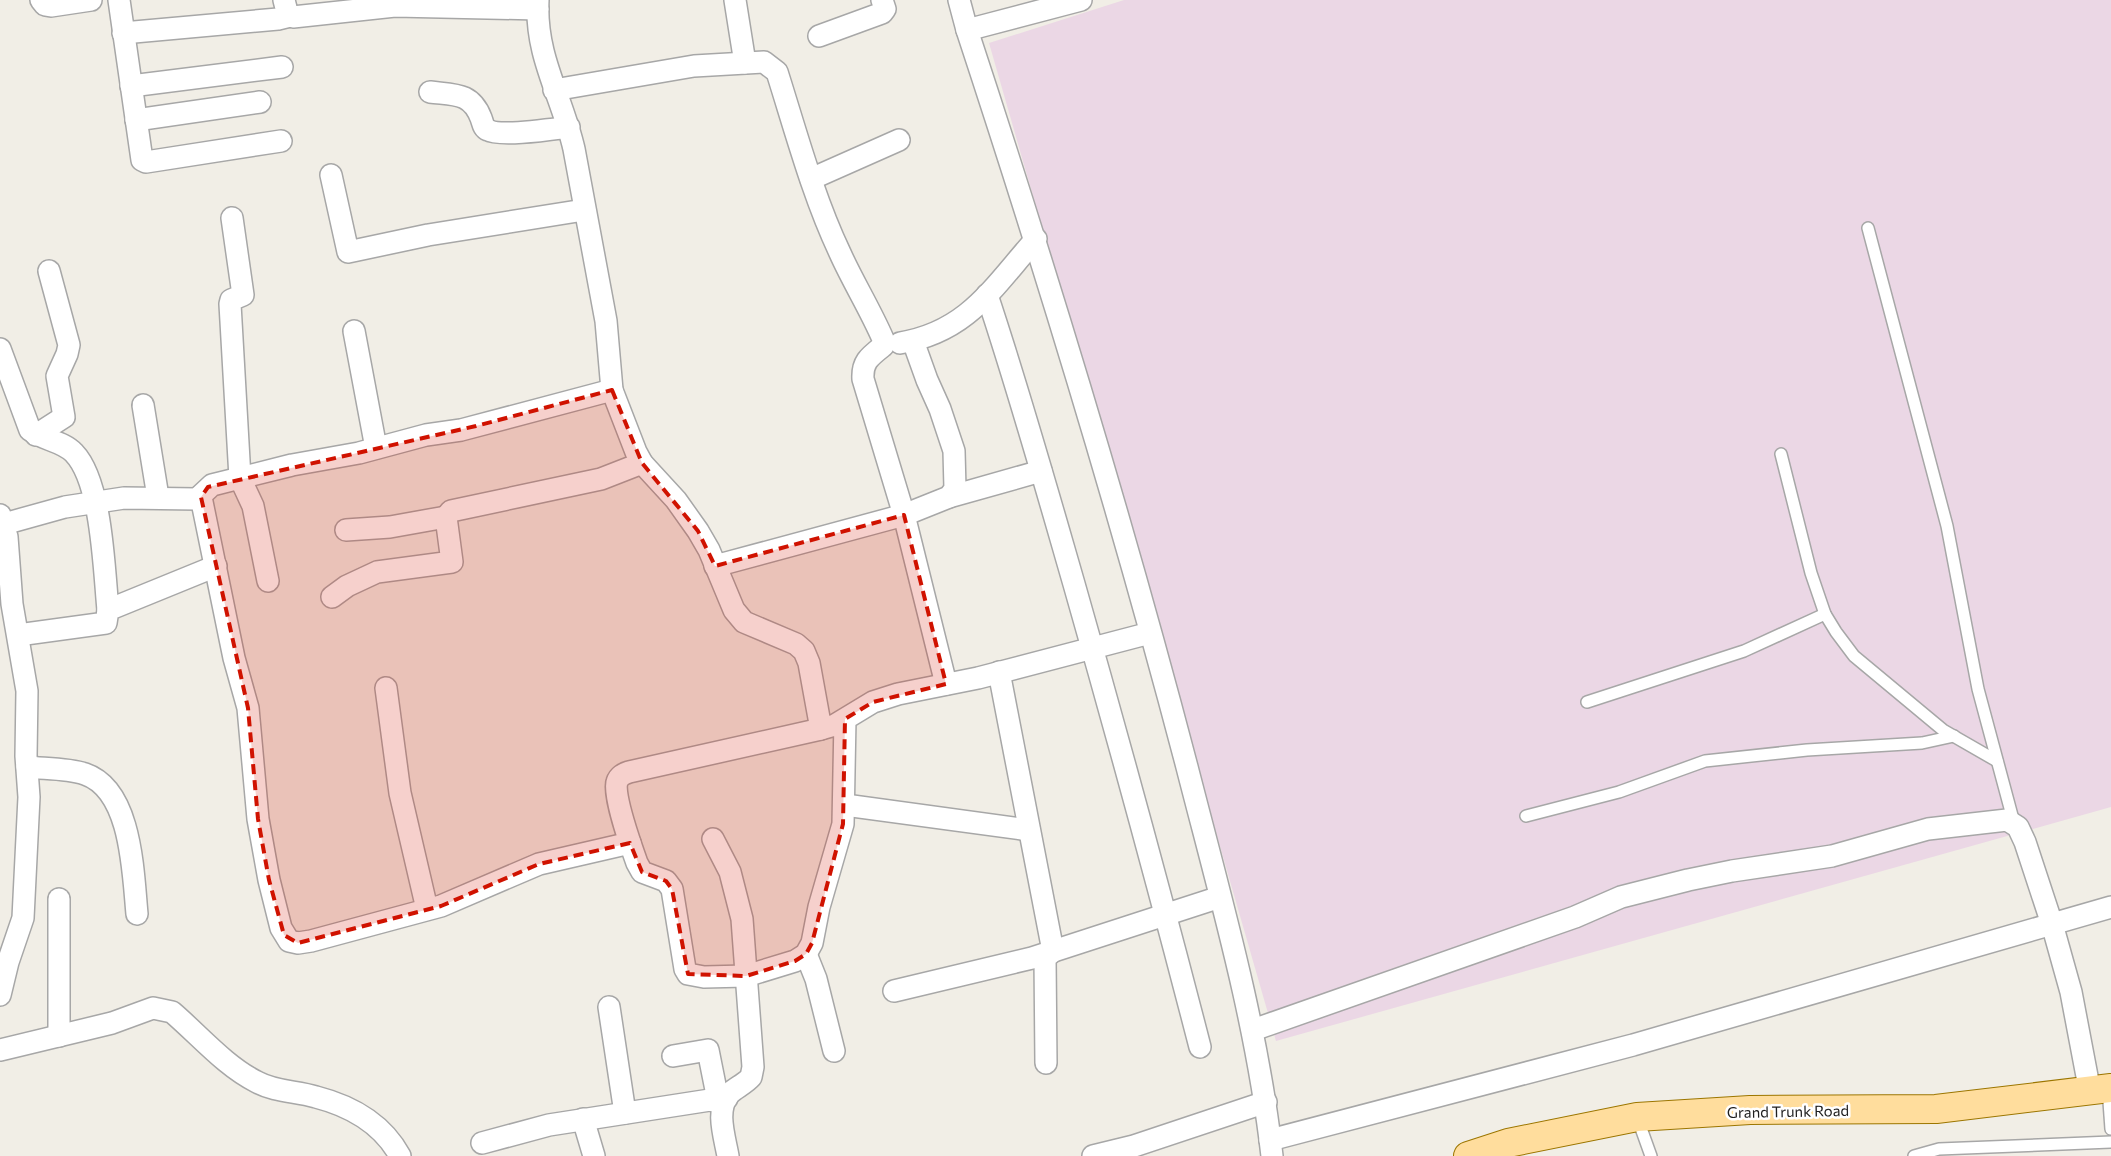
<svg xmlns="http://www.w3.org/2000/svg" width="2111" height="1156" font-family="Commissioner,sans-serif">
	<rect width="100%" height="100%" fill="#f1eee6"/>
	<path fill="#ebd7e5" d="M1124 0H2111V807L1276 1041 989 43Z"/>
	<g fill="none" stroke-linecap="round" stroke-linejoin="round">
		<g stroke="#a7a7a7" stroke-width="14">
			<g id="service">
				<path d="M1868 228 1947 526 1978 689 2014 823"/>
				<path d="M1781 454 1811 573 1825 614 1836 632 1854 656 1943 730 1997 761"/>
				<path d="M1587 702 1744 651 1825 614"/>
				<path d="M1526 816 1619 792 1705 761 1807 750 1922 743 1954 736"/>
				<path d="M2108 1088 2111 1129"/>
				<path d="M1637 1117 1651 1156"/>
				<path d="M1914 1156 1939 1149 2111 1142"/>
			</g>
		</g>
		<g stroke="#a7a7a7" stroke-width="24">
			<g id="minor">
				<path d="M41 0 45 5 51 6 91 0"/>
				<path d="M119 0 142 160 146 162 281 141"/>
				<path d="M284 0 287 12 293 17 395 6 538 9"/>
				<path d="M538 0C535 57 562 96 574 149L606 321 612 390 636 452 642 463 676 500 698 531 709 550 734 610 744 622 796 644 804 651 809 663 821 729"/>
				<path d="M735 0 745 63"/>
				<path d="M959 0 967 30C1047 273 1122 519 1187 767 1220 896 1257 1023 1272 1156"/>
				<path d="M967 30 1081 0"/>
				<path d="M123 33 278 19 290 16"/>
				<path d="M819 36 882 13 885 9 882 0"/>
				<path d="M131 86 282 67"/>
				<path d="M554 90 694 66 764 62 777 72C796 132 813 196 840 253 853 282 870 309 883 339V346C869 357 862 362 863 379L904 515 946 684"/>
				<path d="M430 92C454 95 471 92 481 118 483 123 483 128 488 130 500 137 553 129 569 127"/>
				<path d="M136 120 260 102"/>
				<path d="M331 175 348 252 428 235 584 210"/>
				<path d="M811 179 899 140"/>
				<path d="M232 218 243 295 231 300 230 304 240 478 253 506 268 581"/>
				<path d="M987 295C1019 391 1046 487 1074 584 1118 738 1160 892 1200 1047"/>
				<path d="M354 331 376 448"/>
				<path d="M900 343C968 332 993 287 1036 239"/>
				<path d="M0 349 30 430C43 440 63 441 74 453 102 482 104 570 108 610"/>
				<path d="M143 405 158 497"/>
				<path d="M36 435 64 417 57 376 67 354 69 345 49 271"/>
				<path d="M201 497 234 658 248 708 258 819 269 880 281 928 289 941 298 943 311 941 441 906 539 864 630 843"/>
				<path d="M949 497 1041 471"/>
				<path d="M0 515 7 537 12 604 27 691 26 756 29 797 23 918 8 962 0 995"/>
				<path d="M4 524 65 507 124 498 197 499 212 485 292 465 359 453 426 435 461 430 612 390"/>
				<path d="M346 530 390 527 446 517"/>
				<path d="M715 566 904 515 949 497 955 489 954 451 940 409 927 380 913 341"/>
				<path d="M332 597 347 586 377 572 452 562 446 517 451 511 601 479 642 463"/>
				<path d="M18 635 106 623 108 610 216 566"/>
				<path d="M999 672 1053 951 1045 958 1046 1063"/>
				<path d="M386 688 400 793 427 909"/>
				<path d="M845 719 843 824 819 907 812 943 806 954 795 961 746 976 704 977 688 974 685 969 672 889 666 881 642 872 637 863C632 849 612 793 617 782 619 776 623 774 629 772L821 729 835 725 873 702 898 694 978 678 1150 633"/>
				<path d="M27 767C45 769 67 768 85 774 132 790 133 873 137 914"/>
				<path d="M845 805 1029 830"/>
				<path d="M713 839 730 872 742 919 753 1067 751 1077C745 1084 735 1088 729 1094 715 1110 725 1138 728 1156"/>
				<path d="M806 954 816 979 834 1051"/>
				<path d="M894 991 1032 958 1220 897"/>
				<path d="M609 1007 625 1113"/>
				<path d="M1253 1030 1575 917 1621 897 1688 880 1732 871 1832 856 1928 829 2007 820 2018 827 2025 842 2052 924 2071 992 2090 1092"/>
				<path d="M59 1036V899"/>
				<path d="M0 1050 112 1023 153 1008 172 1012C199 1035 225 1066 257 1082 275 1092 296 1091 316 1097 351 1106 382 1123 400 1156"/>
				<path d="M673 1056 708 1050 717 1095 727 1098"/>
				<path d="M583 1119 594 1156"/>
				<path d="M1270 1140 1633 1045 2111 907"/>
				<path d="M482 1143 549 1125 710 1100 723 1103"/>
				<path d="M1093 1156 1134 1146 1266 1102"/>
			</g>
		</g>
		<g stroke="#9c7600" stroke-width="30">
			<path id="primary" d="M1468 1156 1508 1143 1637 1117 1750 1110 1936 1109 2111 1088"/>
		</g>
		<use href="#service" stroke="#fff" stroke-width="11"/>
		<use href="#minor" stroke="#fff" stroke-width="21"/>
		<use href="#primary" stroke="#ffdd9d" stroke-width="28"/>
	</g>
	<path fill="#d01200" fill-opacity="0.2" stroke="#d01200" stroke-width="4" stroke-dasharray="10 6" stroke-linejoin="round" d="M612 390 642 463 698 531 715 566 904 515 946 684 873 702 845 719 843 824 812 943 806 954 795 961 746 976 688 974 672 889 666 881 642 872 630 843 539 864 441 906 298 943 284 935 269 880 258 819 248 708 201 497 208 487 476 426Z"/>
	<g text-anchor="middle" dominant-baseline="central" stroke-width="5" stroke-linejoin="round" paint-order="stroke">
		<g font-size="15" fill="#202020" stroke="#fff">
			<text transform="translate(1788 1111) rotate(-1)">Grand Trunk Road</text>
		</g>
	</g>
</svg>
